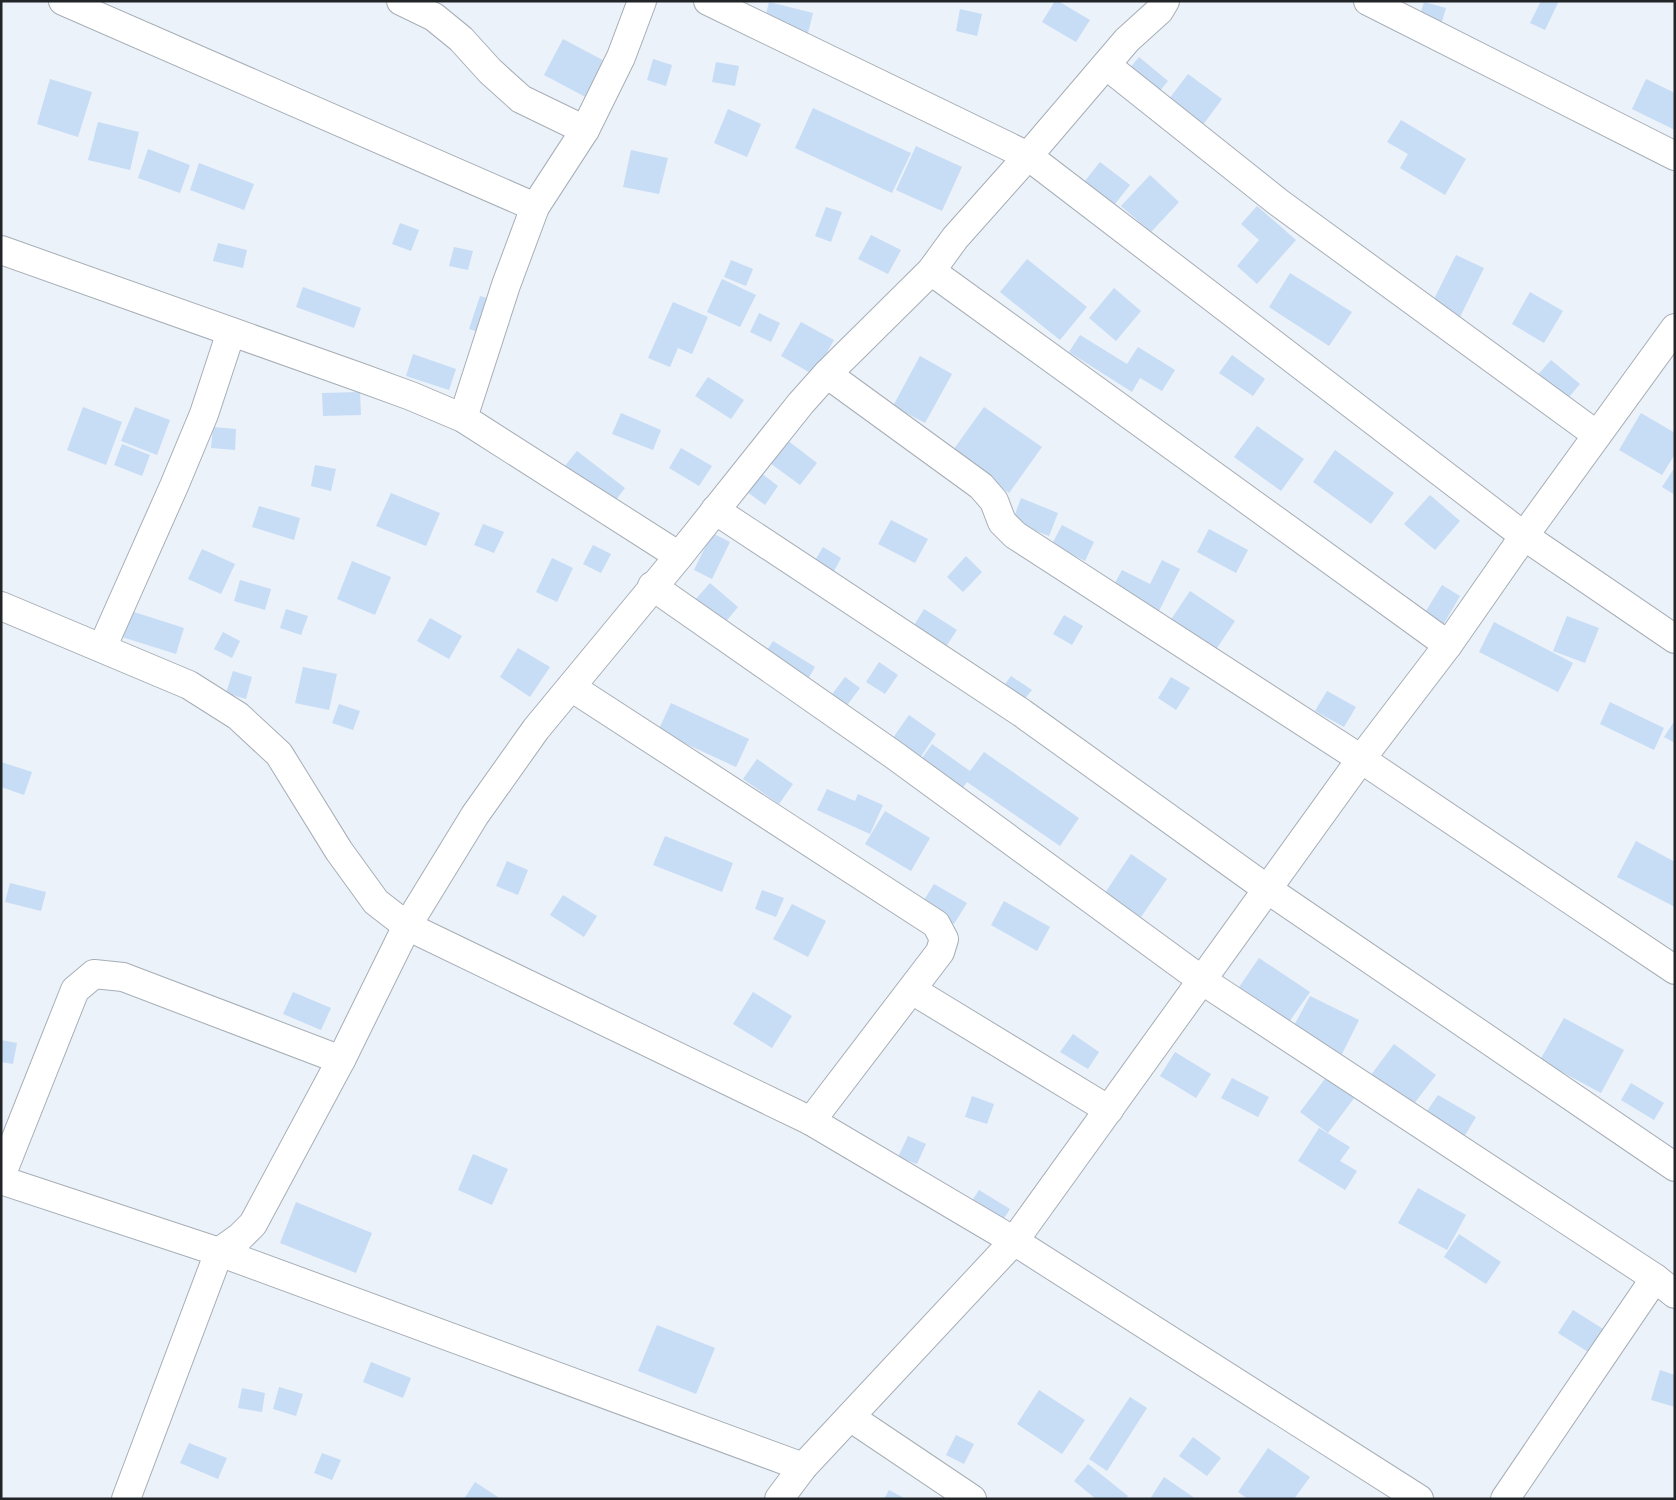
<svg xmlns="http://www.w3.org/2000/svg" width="1676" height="1500" font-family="Rubik,sans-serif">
	<rect width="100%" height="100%" fill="#ebf2fa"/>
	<g fill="#c7dcf5">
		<path d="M1055 1H1058L1090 20 1076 42 1042 22Z"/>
		<path d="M1541 1H1559L1545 30 1530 23Z"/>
		<path d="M769 2 813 13 807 37 763 26Z"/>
		<path d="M1424 2 1446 8 1440 28 1418 21Z"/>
		<path d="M960 9 982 14 977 36 956 31Z"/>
		<path d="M563 39 612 65 593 101 544 75Z"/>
		<path d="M1139 57 1168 81 1154 98 1125 74Z"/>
		<path d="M653 59 672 65 666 86 647 80Z"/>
		<path d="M716 62 739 66 735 86 712 82Z"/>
		<path d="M1188 74 1222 99 1197 133 1163 107Z"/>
		<path d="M50 79 92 92 78 137 37 124Z"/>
		<path d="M1646 79 1675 93V130L1632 109Z"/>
		<path d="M813 108 911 153 892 193 795 148Z"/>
		<path d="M728 109 761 124 747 157 714 143Z"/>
		<path d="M1401 120 1466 159 1445 195 1400 168 1408 154 1387 142Z"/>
		<path d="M98 122 139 132 130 170 88 160Z"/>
		<path d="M916 146 962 167 942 211 896 190Z"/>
		<path d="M148 149 190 165 180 193 138 178Z"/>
		<path d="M631 150 668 158 659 194 623 187Z"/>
		<path d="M1100 162 1130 185 1115 204 1085 181Z"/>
		<path d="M199 163 254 184 244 210 190 190Z"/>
		<path d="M1150 175 1179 202 1151 232 1121 206Z"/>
		<path d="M1257 206 1296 240 1257 284 1237 266 1259 240 1241 224Z"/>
		<path d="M826 207 842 212 831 242 815 236Z"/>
		<path d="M400 223 419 230 411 251 392 244Z"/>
		<path d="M871 235 901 250 888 274 858 259Z"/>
		<path d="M218 243 247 250 243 268 213 261Z"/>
		<path d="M454 247 473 251 468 270 449 266Z"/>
		<path d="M1456 255 1484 268 1460 317 1432 303Z"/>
		<path d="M1027 259 1087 307 1060 340 1000 292Z"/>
		<path d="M731 260 753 269 746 286 724 277Z"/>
		<path d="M1290 273 1352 312 1329 346 1269 307Z"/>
		<path d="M722 279 756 295 740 327 707 312Z"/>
		<path d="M303 287 361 308 354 328 296 307Z"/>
		<path d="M1114 288 1141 311 1116 341 1089 318Z"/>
		<path d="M1530 292 1563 311 1544 343 1512 324Z"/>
		<path d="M480 296 496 301 485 334 469 329Z"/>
		<path d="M673 302 708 317 692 354 678 348 670 367 648 358Z"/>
		<path d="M759 313 780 323 771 342 750 332Z"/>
		<path d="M801 322 834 340 814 375 781 356Z"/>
		<path d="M1080 335 1127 364 1138 347 1175 370 1162 391 1140 378 1132 392 1069 352Z"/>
		<path d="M413 354 456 369 449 390 406 376Z"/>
		<path d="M1232 355 1265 379 1253 396 1219 373Z"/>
		<path d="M920 356 952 374 925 423 893 406Z"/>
		<path d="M1551 360 1580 384 1564 403 1534 379Z"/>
		<path d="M708 377 744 400 731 419 695 396Z"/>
		<path d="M360 392 361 415 323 416 322 393Z"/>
		<path d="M83 407 122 422 106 465 67 450Z"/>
		<path d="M135 407 170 420 157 455 121 441Z"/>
		<path d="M984 407 1042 447 1009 493 951 453Z"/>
		<path d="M621 413 661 430 653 450 612 434Z"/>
		<path d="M1641 413 1675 433V454L1662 475 1619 450Z"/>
		<path d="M1257 426 1304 459 1281 491 1234 457Z"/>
		<path d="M213 427 236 429 235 450 211 448Z"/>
		<path d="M787 440 817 463 800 485 770 463Z"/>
		<path d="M122 444 150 455 142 476 114 465Z"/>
		<path d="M681 448 712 466 699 486 669 468Z"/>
		<path d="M1335 450 1394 493 1371 524 1313 482Z"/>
		<path d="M577 451 625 488 612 505 564 467Z"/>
		<path d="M315 465 336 469 331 491 311 486Z"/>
		<path d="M1675 467V495L1662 487Z"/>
		<path d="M761 473 778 486 765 505 747 492Z"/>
		<path d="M391 493 440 513 426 546 376 526Z"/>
		<path d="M1430 495 1460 521 1435 550 1404 524Z"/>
		<path d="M1021 498 1058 513 1049 536 1012 522Z"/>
		<path d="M259 506 300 518 294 540 252 527Z"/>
		<path d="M891 520 928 539 915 563 878 544Z"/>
		<path d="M483 524 504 532 494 553 474 545Z"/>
		<path d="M1062 525 1094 542 1085 561 1052 544Z"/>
		<path d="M1209 529 1248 550 1236 573 1197 552Z"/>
		<path d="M712 533 730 542 712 579 694 570Z"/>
		<path d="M593 545 611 554 601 573 583 564Z"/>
		<path d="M823 547 841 558 832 575 813 564Z"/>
		<path d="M202 549 235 564 221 594 188 579Z"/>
		<path d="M966 556 982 572 963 592 947 577Z"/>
		<path d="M552 558 573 568 557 602 536 592Z"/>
		<path d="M1162 560 1180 569 1158 613 1111 590 1122 570 1150 584Z"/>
		<path d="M352 561 391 577 375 615 337 599Z"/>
		<path d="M240 580 271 589 265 610 234 601Z"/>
		<path d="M710 583 738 607 723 625 694 601Z"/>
		<path d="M1442 585 1460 596 1443 625 1424 614Z"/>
		<path d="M1190 591 1235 621 1213 654 1168 624Z"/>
		<path d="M286 609 308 616 301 635 280 628Z"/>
		<path d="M924 609 957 630 945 648 913 627Z"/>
		<path d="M131 611 184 628 176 654 122 637Z"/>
		<path d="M1064 615 1083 626 1072 645 1053 634Z"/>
		<path d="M1567 616 1599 628 1585 663 1553 651Z"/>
		<path d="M430 618 462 636 449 659 417 641Z"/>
		<path d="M1494 622 1573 663 1558 692 1479 652Z"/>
		<path d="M223 632 240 641 232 658 214 649Z"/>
		<path d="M773 641 815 667 805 684 762 658Z"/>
		<path d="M518 648 550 667 530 697 500 677Z"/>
		<path d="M879 662 898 675 885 694 866 682Z"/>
		<path d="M303 667 337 674 329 710 295 703Z"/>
		<path d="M233 671 252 677 246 699 226 693Z"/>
		<path d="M1011 676 1032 690 1019 706 999 692Z"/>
		<path d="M845 677 860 688 842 712 827 701Z"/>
		<path d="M1171 677 1190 688 1176 710 1158 698Z"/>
		<path d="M1327 691 1356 707 1344 727 1315 711Z"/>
		<path d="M1610 702 1664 728 1654 750 1600 724Z"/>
		<path d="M671 703 749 739 736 767 658 731Z"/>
		<path d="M339 704 360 711 353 730 332 723Z"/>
		<path d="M909 715 936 734 916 764 888 745Z"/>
		<path d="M1675 720V743L1664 737Z"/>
		<path d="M932 744 970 771 984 752 1079 818 1060 846 967 782 959 793 918 764Z"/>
		<path d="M757 759 793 784 779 804 743 779Z"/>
		<path d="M1 762 32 772 24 795 1 787Z"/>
		<path d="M827 789 855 801 858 794 883 805 870 834 817 810Z"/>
		<path d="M885 811 930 838 911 871 865 844Z"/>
		<path d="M665 836 733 863 722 892 653 865Z"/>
		<path d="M1636 841 1675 862V907L1617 877Z"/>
		<path d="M1131 854 1167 879 1141 917 1105 893Z"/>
		<path d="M507 861 528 870 518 895 496 886Z"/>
		<path d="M10 883 46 892 41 911 5 902Z"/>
		<path d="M934 884 967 903 954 924 921 905Z"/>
		<path d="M762 890 784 898 776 917 755 909Z"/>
		<path d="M563 895 597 916 584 937 550 915Z"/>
		<path d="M1004 901 1050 927 1037 951 991 925Z"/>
		<path d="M792 904 826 921 808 957 773 939Z"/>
		<path d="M1259 958 1310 992 1287 1025 1237 990Z"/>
		<path d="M293 992 331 1008 321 1030 283 1014Z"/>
		<path d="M753 992 792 1016 772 1048 733 1024Z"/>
		<path d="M1310 996 1359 1020 1341 1056 1291 1031Z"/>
		<path d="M1564 1018 1624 1050 1601 1093 1540 1060Z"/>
		<path d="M1073 1034 1099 1052 1088 1069 1060 1052Z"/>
		<path d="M1 1040 17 1043 13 1064 1 1062Z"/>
		<path d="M1394 1044 1436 1075 1413 1105 1371 1075Z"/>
		<path d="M1175 1052 1211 1074 1196 1098 1160 1076Z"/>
		<path d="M1327 1076 1355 1097 1328 1133 1300 1112Z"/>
		<path d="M1232 1078 1269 1097 1258 1117 1221 1098Z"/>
		<path d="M1631 1083 1664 1103 1654 1120 1621 1100Z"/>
		<path d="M1438 1095 1476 1117 1464 1137 1425 1114Z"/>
		<path d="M972 1096 994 1104 987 1124 965 1117Z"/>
		<path d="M1319 1128 1350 1147 1340 1161 1357 1171 1345 1190 1298 1161Z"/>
		<path d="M908 1136 926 1144 917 1164 898 1157Z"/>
		<path d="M473 1154 508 1169 492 1205 458 1190Z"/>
		<path d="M1418 1188 1466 1215 1447 1250 1398 1223Z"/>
		<path d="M979 1190 1010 1209 999 1226 968 1207Z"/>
		<path d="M296 1202 372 1233 356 1273 280 1243Z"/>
		<path d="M1459 1234 1501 1262 1486 1284 1444 1257Z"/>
		<path d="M1573 1310 1608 1332 1593 1355 1558 1333Z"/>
		<path d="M657 1325 715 1348 696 1394 638 1371Z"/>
		<path d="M371 1362 411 1378 403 1398 363 1382Z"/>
		<path d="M1660 1370 1675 1375V1407L1651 1400Z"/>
		<path d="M279 1387 303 1394 296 1416 273 1409Z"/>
		<path d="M242 1388 265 1393 262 1412 238 1408Z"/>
		<path d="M1039 1390 1085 1420 1062 1454 1017 1424Z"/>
		<path d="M1130 1397 1147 1408 1107 1471 1089 1459Z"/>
		<path d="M956 1435 974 1444 964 1464 946 1455Z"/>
		<path d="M1193 1437 1221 1458 1207 1476 1179 1456Z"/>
		<path d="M189 1443 227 1458 218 1479 180 1463Z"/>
		<path d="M1268 1448 1310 1477 1294 1499H1248L1238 1492Z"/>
		<path d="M322 1453 341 1460 332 1480 314 1473Z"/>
		<path d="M1088 1464 1128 1496 1126 1499H1096L1074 1481Z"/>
		<path d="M1164 1477 1196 1499H1150Z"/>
		<path d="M475 1482 501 1499H464Z"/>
		<path d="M889 1490 906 1499H884Z"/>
	</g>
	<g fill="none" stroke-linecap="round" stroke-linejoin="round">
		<g stroke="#a7aeb6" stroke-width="30">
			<g id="street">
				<path d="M63 1 535 207"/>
				<path d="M401 1 434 17 461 39 490 71 521 99 585 130"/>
				<path d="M708 1 1028 156 1524 536 1675 639"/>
				<path d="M1368 1 1675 156"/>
				<path d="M1106 65 1278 202 1597 435"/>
				<path d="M1 250 359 377 411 396 463 418 679 556"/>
				<path d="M931 271 1448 645"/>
				<path d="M827 374 981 486 994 501 1002 522 1015 535 1361 759 1675 970"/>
				<path d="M463 418 506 285 535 207 585 130 621 57 642 1"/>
				<path d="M715 510 1022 713 1267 889 1675 1167"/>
				<path d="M652 586 894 755 1203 981 1655 1278 1675 1294"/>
				<path d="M1 606 189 685 238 716 279 754 339 851 376 902 407 926 811 1121 1014 1241 1419 1499"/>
				<path d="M102 648 174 486 204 414 231 332"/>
				<path d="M571 687 936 924 944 939 940 952 811 1121"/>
				<path d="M912 990 1109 1110"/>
				<path d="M1 1176 75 990 94 974 123 977 341 1060"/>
				<path d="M1 1180 219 1252 803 1467"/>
				<path d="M850 1417 972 1499"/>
				<path d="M126 1499 219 1252 240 1237 253 1224 341 1060 407 926 475 815 536 729 679 556 801 403 827 374 931 271 955 238 1028 156 1127 40 1159 11 1165 1"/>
				<path d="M779 1499 803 1467 1014 1241 1361 759 1448 645 1524 536 1675 328"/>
				<path d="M1505 1499 1655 1278"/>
			</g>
		</g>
		<use href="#street" stroke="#fff" stroke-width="28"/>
	</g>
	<rect width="1676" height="1500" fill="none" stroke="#222528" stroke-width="5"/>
</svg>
